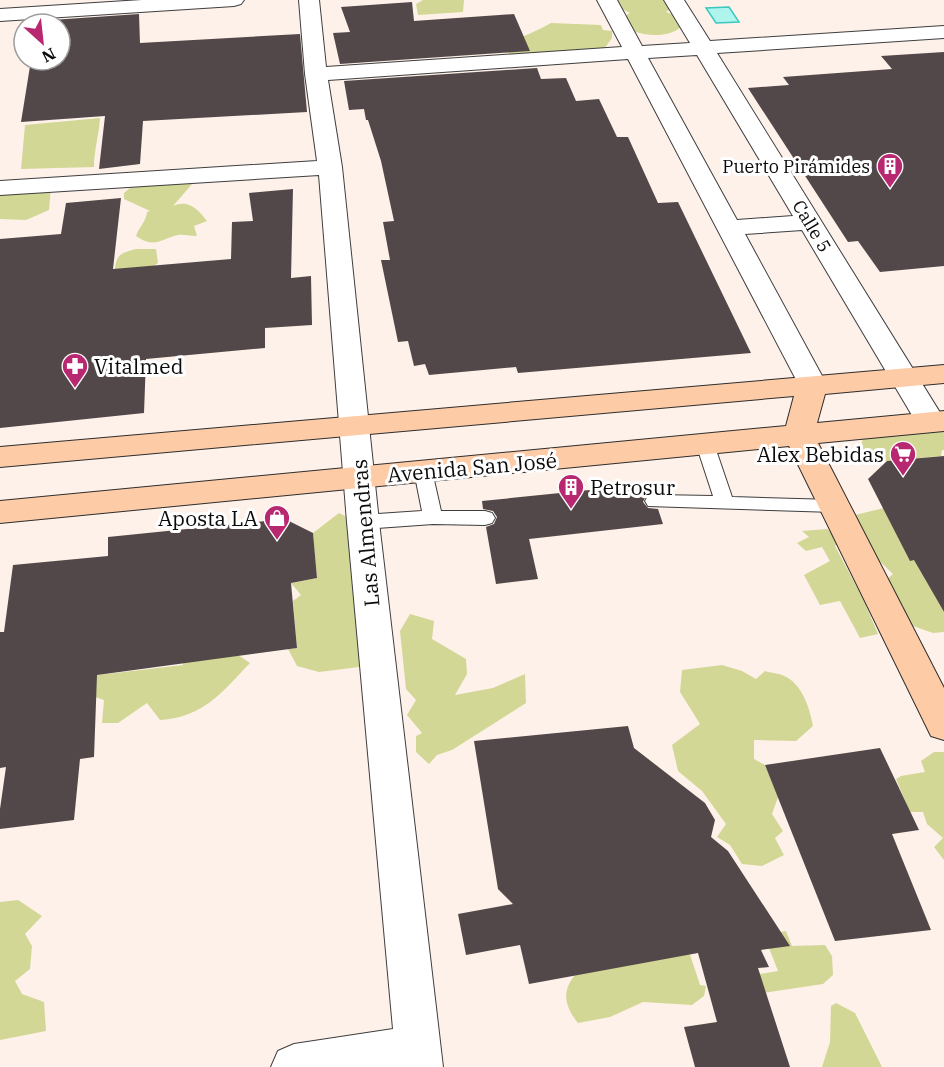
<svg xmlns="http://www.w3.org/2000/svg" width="944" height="1067" font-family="'IBM Plex Serif',serif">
	<rect width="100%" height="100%" fill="#fef1ea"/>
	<g fill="#d2d795">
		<path d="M423 0H464L463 12 418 15 416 4Z"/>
		<path d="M616 0H672L673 7 666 12 674 15 681 27C668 38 648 36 632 31L625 16 630 13 620 8Z"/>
		<path d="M551 23 601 25 603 30 612 31V38L604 49 511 55 497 49C515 38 533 34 551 23Z"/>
		<path d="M100 118C99 135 94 150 94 167L21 169 25 125Z"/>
		<path d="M144 182 192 184 173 206C188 199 198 209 207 221L194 226 197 236C191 236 183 234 178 235 160 239 155 249 136 236 139 227 146 222 147 212L150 211 124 199V193L131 187Z"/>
		<path d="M51 187 49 210 26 220 0 219V193Z"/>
		<path d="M136 249H156L158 263 149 269 121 275 115 269C116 254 122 253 136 249Z"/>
		<path d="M944 414V450H942L941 456 886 461 883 464 867 457 861 446 864 434Z"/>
		<path d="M884 508 910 560 943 557 918 567 944 612V632L933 633 896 620 884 582 893 574 869 551 855 515Z"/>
		<path d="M339 513 359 523 369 654 359 667 319 672 297 666 288 649 297 648 293 601 301 595 291 583 317 578 313 533Z"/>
		<path d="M827 529 842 539 835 546 863 599 878 634 860 638 840 601 820 605 804 575 830 561 822 547 806 551 797 543 809 537 802 531Z"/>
		<path d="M410 614 434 621 432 639 466 659 467 674 455 695 493 688 525 674 526 703 452 750 437 755 429 764 416 752V736L422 733 407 715 416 700 406 689 400 631Z"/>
		<path d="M184 644 238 655 250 663C221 693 204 717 160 720L147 703 118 723H102L104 700 47 681 183 665Z"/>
		<path d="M722 665 742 671 756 679 765 671C771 673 779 673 784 676 802 683 810 709 813 726L796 741 754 740V759L765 765 778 797 772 814 783 831 775 838 784 855 762 866 742 864 730 845 717 837 726 824 702 791 678 771 672 745 700 724 680 692 682 670Z"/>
		<path d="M934 752H944V860L934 847 943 838 927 824 923 812H910L896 779 901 776 925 772 921 761Z"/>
		<path d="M18 900 42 916 25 934 32 946 30 969 15 981 22 994 44 1002 46 1031 0 1040V902Z"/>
		<path d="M786 931 792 946 825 945 832 956 833 975 823 984 763 993 748 976 778 971 764 935Z"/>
		<path d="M683 933 700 985 706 986 704 996 692 1005 643 1002 610 1017 578 1023C565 1007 561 992 575 975Z"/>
		<path d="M836 1003 855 1013 882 1067H822L830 1042 831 1006Z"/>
	</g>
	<path fill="#b0f4ee" stroke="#39c9bf" stroke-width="1.5" d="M729 7 739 22 716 23 706 8Z"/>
	<g fill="#534849">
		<path d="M412 2 414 21 514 14 530 51 340 64 333 33 350 32 341 7Z"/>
		<path d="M139 14 140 43 300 34 307 112 143 121 140 164 99 169 105 116 21 122 31 60H60V24H37V21Z"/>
		<path d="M944 52V266L880 272 858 241 848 242 748 88 789 85 783 77 892 69 881 56Z"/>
		<path d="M537 68 541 79 566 78 576 101 599 99 617 137H628L658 203 678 202 751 353 518 373 516 367 429 375 425 364 414 366 408 341 398 342 381 260H390L383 222 394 221 381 161 368 120H366L364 109 349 110 344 81Z"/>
		<path d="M293 189 291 278 311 276 312 325 265 328V348L146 359 144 413 0 428V239L61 234 66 203 121 198 113 269 231 259 232 222 253 221 249 193Z"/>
		<path d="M944 456V612L914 560 910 561 868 479 887 461Z"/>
		<path d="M649 484 652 493 646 495 643 502 648 508 658 509 663 524 529 539 538 579 496 584 486 527 494 524 497 517 493 511 483 509 482 501Z"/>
		<path d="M285 519 313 533 317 578 291 583 297 648 97 675 94 757 80 759 74 820 0 829V809L6 767 0 768V632H4L13 565 108 556V537Z"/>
		<path d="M628 726 634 748 705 803 715 820 711 837 728 851 790 946 761 950 769 967 758 968 790 1067H695L684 1027 717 1022 698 953 529 984 520 945 466 955 458 914 513 904 498 889 474 741Z"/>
		<path d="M880 748 919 830 892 834 931 930 835 941 765 765Z"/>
	</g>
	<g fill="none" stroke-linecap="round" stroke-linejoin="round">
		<g stroke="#3e3e3e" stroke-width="2">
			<g id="lane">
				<path d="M705 438 711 440 714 444 732 497 834 500 841 501 844 506 841 511 834 512 648 506 645 501 648 496 655 495 713 496 696 444 699 440Z"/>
				<path d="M423 465 430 467 432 471 441 511H485L492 513 495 518 492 523 485 525 433 524 363 529 356 527 353 522 356 517 363 515 422 511 414 471 416 467Z"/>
			</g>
		</g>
		<g stroke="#3e3e3e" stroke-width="2">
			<g id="street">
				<path d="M142 0H244L241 4 234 6 0 21V9Z"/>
				<path d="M299 0H319L326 67 622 47 597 0H617L642 46 690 43 664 0H684L710 41 944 26V38L717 53 944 419 942 429 931 432 920 429 916 422 802 230 745 234 827 385 822 391 812 394 802 391 628 59 328 80 342 167 379 522 443 1067H271L278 1051 294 1044 393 1029 347 522 319 175 0 195V181L317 161 305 74ZM697 55 793 216 737 220 648 58Z"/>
			</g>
		</g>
		<g stroke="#2d2d2d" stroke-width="2">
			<path id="secondary" d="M944 365V383L825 394 817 423 944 411V431L818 443 944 688V740L931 736 789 446 0 523V501L786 426 794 396 0 467V447Z"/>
		</g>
		<use href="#lane" fill="#fff" fill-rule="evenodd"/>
		<use href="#street" fill="#fff" fill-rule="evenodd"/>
		<use href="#secondary" fill="#fdcba6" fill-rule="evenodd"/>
	</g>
	<defs>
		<g id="building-pin" transform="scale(1.35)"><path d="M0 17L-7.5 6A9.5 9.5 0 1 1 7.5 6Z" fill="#b72871" stroke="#fff"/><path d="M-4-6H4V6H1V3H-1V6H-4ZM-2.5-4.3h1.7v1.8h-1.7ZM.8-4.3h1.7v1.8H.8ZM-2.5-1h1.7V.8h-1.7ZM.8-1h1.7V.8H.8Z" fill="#fff"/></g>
		<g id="pharmacy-pin" transform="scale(1.35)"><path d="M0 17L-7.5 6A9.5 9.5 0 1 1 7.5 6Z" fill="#b72871" stroke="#fff"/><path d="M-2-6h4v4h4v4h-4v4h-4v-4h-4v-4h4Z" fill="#fff"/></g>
		<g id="supermarket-pin" transform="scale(1.35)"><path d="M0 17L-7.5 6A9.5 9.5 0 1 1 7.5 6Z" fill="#b72871" stroke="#fff"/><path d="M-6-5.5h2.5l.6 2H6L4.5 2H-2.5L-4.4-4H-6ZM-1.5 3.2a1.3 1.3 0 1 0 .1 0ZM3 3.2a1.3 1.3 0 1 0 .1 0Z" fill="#fff"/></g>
		<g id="shop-pin" transform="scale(1.35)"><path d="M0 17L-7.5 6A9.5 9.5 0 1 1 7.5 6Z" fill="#b72871" stroke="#fff"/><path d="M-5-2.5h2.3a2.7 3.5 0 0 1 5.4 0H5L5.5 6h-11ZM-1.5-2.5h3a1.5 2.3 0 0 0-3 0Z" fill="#fff"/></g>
	</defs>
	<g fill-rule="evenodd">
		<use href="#building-pin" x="890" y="166"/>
		<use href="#pharmacy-pin" x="75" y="366"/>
		<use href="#supermarket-pin" x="903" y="454"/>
		<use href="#building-pin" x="571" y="487"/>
		<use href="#shop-pin" x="277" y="518"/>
	</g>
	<g text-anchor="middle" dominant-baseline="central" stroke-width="6" stroke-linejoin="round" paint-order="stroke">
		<g font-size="18" fill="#0b0b0b" stroke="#fff" text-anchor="end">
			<text x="870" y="166">Puerto Pirámides</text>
		</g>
		<g font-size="18" fill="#0b0b0b" stroke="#fff">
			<text transform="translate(812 226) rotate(59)">Calle 5</text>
		</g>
		<g font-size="21" fill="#0b0b0b" stroke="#fff" text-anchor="start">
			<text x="94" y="366">Vitalmed</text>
			<text x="884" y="454" text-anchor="end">Alex Bebidas</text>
			<text x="590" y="487">Petrosur</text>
			<text x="258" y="518" text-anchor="end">Aposta LA</text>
		</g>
		<g font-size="21" fill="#0b0b0b" stroke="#fff">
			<text transform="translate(472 467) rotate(-5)">Avenida San José</text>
			<text transform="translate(365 533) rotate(-95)">Las Almendras</text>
		</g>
	</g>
	<g transform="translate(42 42) rotate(153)"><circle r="28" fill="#ffffff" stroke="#9d9d9d" stroke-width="1.5"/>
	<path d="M0-4.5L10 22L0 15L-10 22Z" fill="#b72871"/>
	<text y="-9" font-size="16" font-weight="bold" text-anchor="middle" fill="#0b0b0b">N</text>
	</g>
</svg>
